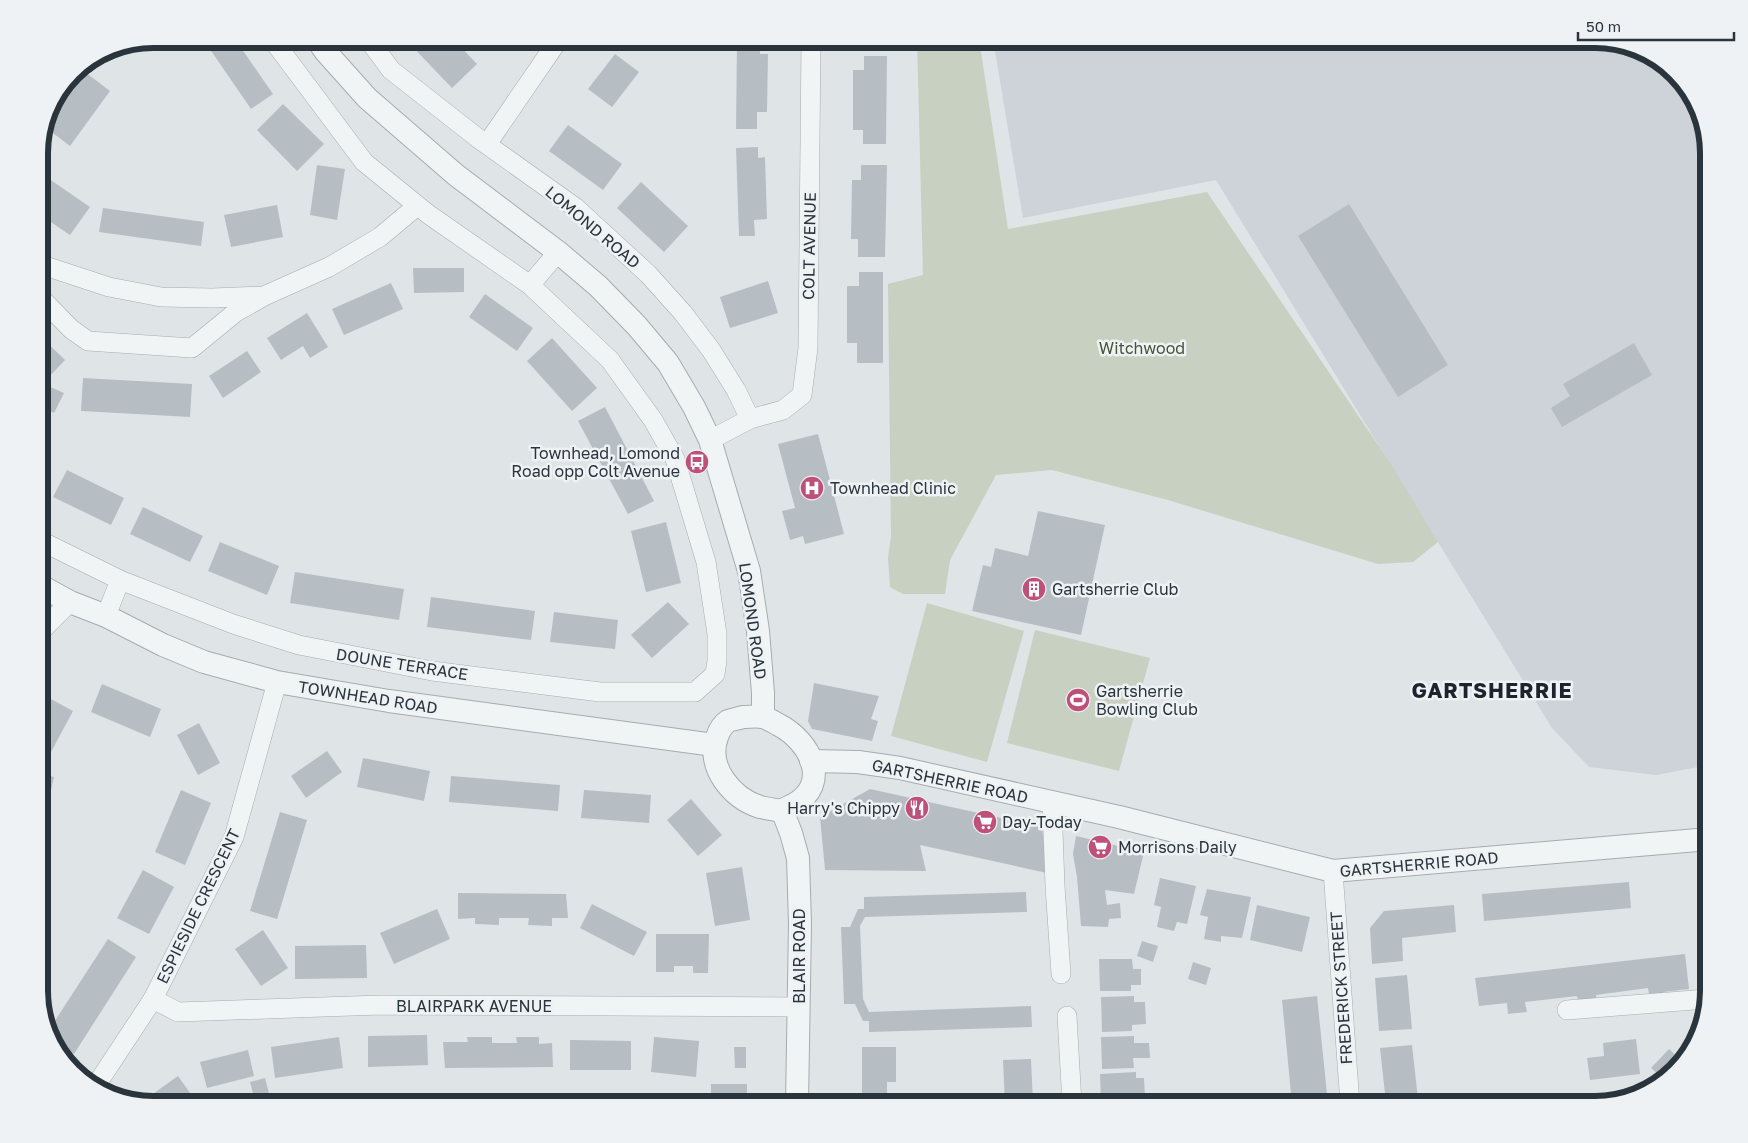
<svg xmlns="http://www.w3.org/2000/svg" width="1748" height="1143" font-family="'Golos Text',sans-serif">
	<rect width="100%" height="100%" fill="#dfe4e7"/>
	<path fill="#cdd3d8" d="M993 39H1596L1659 58 1694 96 1709 152V765L1656 775 1589 767 1552 728 1216 180 1023 218Z"/>
	<g fill="#c8d0c1">
		<path d="M917 39H979L1008 229 1207 192 1391 464 1438 542 1413 562 1378 564 1168 500 1052 470 996 475 950 560 945 594H903L890 587 888 558 891 536 888 284 923 275Z"/>
		<path d="M927 603 1024 631 987 762 891 736Z"/>
		<path d="M1035 630 1150 658 1119 771 1007 743Z"/>
	</g>
	<g fill="#b7bec3">
		<path d="M203 39H235L273 94 251 109Z"/>
		<path d="M409 39H453L477 64 452 88 407 41Z"/>
		<path d="M737 40H760V54H768L767 112H757V129H736Z"/>
		<path d="M615 54 639 72 612 107 588 89Z"/>
		<path d="M864 56H887L886 144H863V130H853V70H864Z"/>
		<path d="M85 72 110 91 70 146 45 127Z"/>
		<path d="M283 104 324 144 297 171 257 130Z"/>
		<path d="M568 125 622 164 603 190 549 151Z"/>
		<path d="M758 147V158L765 157 767 219 754 220 755 236H739L736 148Z"/>
		<path d="M317 165 345 169 337 220 310 215Z"/>
		<path d="M861 165H887L885 257H858V239H851L852 180H861Z"/>
		<path d="M39 172 90 207 70 235 39 214Z"/>
		<path d="M641 182 688 226 664 252 617 208Z"/>
		<path d="M1349 204 1448 365 1398 397 1298 236Z"/>
		<path d="M277 205 283 237 231 247 224 215Z"/>
		<path d="M103 208 204 222 201 246 99 232Z"/>
		<path d="M413 268H464V292L414 293Z"/>
		<path d="M859 272H883V363H857V343H847V286H859Z"/>
		<path d="M768 281 778 313 730 328 720 297Z"/>
		<path d="M391 283 403 309 344 335 332 309Z"/>
		<path d="M485 294 533 328 517 351 469 317Z"/>
		<path d="M307 313 328 347 310 358 303 346 281 360 267 338Z"/>
		<path d="M39 335 65 360 48 378 39 370Z"/>
		<path d="M552 338 597 388 572 411 527 361Z"/>
		<path d="M1634 343 1652 375 1562 427 1551 408 1570 396 1563 384Z"/>
		<path d="M247 351 261 372 223 398 209 376Z"/>
		<path d="M83 378 192 384 190 417 81 411Z"/>
		<path d="M48 386 64 393 54 413 39 406Z"/>
		<path d="M605 407 654 501 628 514 578 421Z"/>
		<path d="M818 434 844 534 805 544 803 536 790 540 782 511 795 508 778 444Z"/>
		<path d="M39 455 47 459 39 474Z"/>
		<path d="M67 470 124 498 111 525 53 497Z"/>
		<path d="M143 507 203 536 190 562 130 534Z"/>
		<path d="M1038 511 1105 525 1081 635 972 611 983 565 991 567 995 548 1028 556Z"/>
		<path d="M666 522 681 583 646 592 631 531Z"/>
		<path d="M220 542 279 566 267 595 208 571Z"/>
		<path d="M295 572 404 589 399 620 290 603Z"/>
		<path d="M431 597 535 611 531 640 427 627Z"/>
		<path d="M668 602 689 624 652 658 631 635Z"/>
		<path d="M554 612 618 620 615 649 550 642Z"/>
		<path d="M814 683 879 696 871 719 878 721 872 741 812 729 808 721Z"/>
		<path d="M102 684 161 709 150 737 91 712Z"/>
		<path d="M49 698 73 711 51 752 39 746V718Z"/>
		<path d="M199 723 220 763 198 775 177 735Z"/>
		<path d="M327 751 342 772 306 798 291 776Z"/>
		<path d="M363 758 430 771 424 801 357 787Z"/>
		<path d="M39 773 54 777 41 835H39Z"/>
		<path d="M451 776 560 785 558 811 449 802Z"/>
		<path d="M870 789 1042 827 1047 873 920 845 926 871 825 870 820 817Z"/>
		<path d="M181 790 211 803 185 865 155 852Z"/>
		<path d="M584 790 651 795 649 823 581 818Z"/>
		<path d="M691 799 722 835 698 856 667 820Z"/>
		<path d="M280 812 307 820 277 919 250 911Z"/>
		<path d="M1076 836 1144 852 1134 894 1105 890 1107 905 1120 903 1121 918 1109 919 1108 927 1081 926 1077 877 1073 854Z"/>
		<path d="M742 867 750 920 715 926 706 873Z"/>
		<path d="M143 870 174 887 149 934 117 918Z"/>
		<path d="M1709 876V903H1702L1699 877Z"/>
		<path d="M1160 878 1196 886 1187 924 1177 922 1174 931 1157 927 1161 907 1154 905Z"/>
		<path d="M1629 882 1631 908 1484 921 1482 894Z"/>
		<path d="M1207 889 1251 897 1242 938 1221 936V942L1204 939 1208 917 1200 915Z"/>
		<path d="M1026 892 1027 912 865 917 860 926 863 999 869 1012 1031 1006 1032 1027 869 1032V1021H863L855 1004H844L841 927H850L858 909H864V897Z"/>
		<path d="M458 893 566 894 568 918H552V926L528 925 529 918H499V925L475 924V918L458 919Z"/>
		<path d="M592 904 647 932 634 956 580 928Z"/>
		<path d="M1257 905 1310 917 1302 952 1250 940Z"/>
		<path d="M1454 905 1456 932 1402 938 1403 961 1372 964 1370 928 1384 911Z"/>
		<path d="M437 909 450 939 394 964 380 933Z"/>
		<path d="M263 930 288 968 261 986 235 949Z"/>
		<path d="M656 934H709L708 973H693V966H674V972H656Z"/>
		<path d="M108 939 136 957 74 1054 52 1040 49 1030Z"/>
		<path d="M1142 941 1158 946 1153 962 1137 956Z"/>
		<path d="M366 945 367 978 295 979V946Z"/>
		<path d="M1685 954 1689 989 1663 992 1664 999 1650 1000 1648 988 1596 995 1597 1004 1579 1006 1577 996 1525 1002 1527 1012 1508 1014 1507 1003 1479 1006 1475 978Z"/>
		<path d="M1099 959H1132L1133 969H1141V985H1131V991H1100Z"/>
		<path d="M1193 962 1211 968 1206 985 1188 979Z"/>
		<path d="M1407 975 1412 1029 1379 1031 1375 978Z"/>
		<path d="M1134 996V1002H1145L1146 1024 1132 1025V1031L1102 1032 1101 997Z"/>
		<path d="M1317 996 1328 1104H1292L1282 1000Z"/>
		<path d="M427 1035 428 1065 368 1067V1036Z"/>
		<path d="M1134 1036V1043H1149L1150 1058H1133L1134 1068 1102 1069 1101 1037Z"/>
		<path d="M339 1037 343 1068 275 1078 271 1047Z"/>
		<path d="M467 1037H492V1043H517L516 1037H539V1044L552 1043 553 1067 445 1068 443 1042H468Z"/>
		<path d="M654 1037 699 1041 696 1077 651 1072Z"/>
		<path d="M1636 1039 1640 1074 1590 1080 1587 1058 1604 1056 1603 1043Z"/>
		<path d="M570 1040 631 1041V1070H570Z"/>
		<path d="M1412 1045 1418 1099 1386 1103 1380 1048Z"/>
		<path d="M734 1047H746V1068H735Z"/>
		<path d="M862 1047H896V1082H887V1104H862Z"/>
		<path d="M1669 1049 1682 1061 1663 1079 1651 1068Z"/>
		<path d="M248 1050 254 1076 207 1088 200 1062Z"/>
		<path d="M1031 1059 1033 1103 1005 1104 1003 1060Z"/>
		<path d="M1136 1072V1078H1144L1145 1097 1135 1098V1104H1101L1100 1074Z"/>
		<path d="M178 1076 195 1100 189 1104H152L143 1101Z"/>
		<path d="M265 1078 270 1097 255 1101 250 1082Z"/>
		<rect x="711" y="1084" width="36" height="20"/>
	</g>
	<g fill="none" stroke-linecap="round" stroke-linejoin="round">
		<g stroke="#a5acb0" stroke-width="20">
			<g id="minor">
				<path d="M368 39 391 70 479 139 576 208 648 274 683 313 711 350 736 390 750 419 710 440"/>
				<path d="M487 144 559 39"/>
				<path d="M39 264 109 287 161 297 212 298 264 296 329 267 380 237 417 206"/>
				<path d="M530 285 558 252"/>
				<path d="M39 296 71 329 88 341 192 348 236 312 261 298"/>
				<path d="M750 419 783 410 802 395 808 348 811 39"/>
				<path d="M39 540 120 580 233 624 299 645 432 671 600 692H695L715 674 717 661V634L706 562 675 459 653 420 610 360 530 285 428 214 364 162 272 39"/>
				<path d="M106 616 120 580"/>
				<path d="M39 633 70 602"/>
				<path d="M1052 803 1055 886 1061 974"/>
				<path d="M1333 871 1350 1104"/>
				<path d="M153 999 178 1012 381 1005 799 1007"/>
				<path d="M1567 1010 1707 999"/>
				<path d="M1067 1016 1072 1104"/>
				<path d="M95 1087 153 999 234 837 277 682"/>
			</g>
		</g>
		<g stroke="#a5acb0" stroke-width="24">
			<g id="tertiary">
				<path d="M317 39 325 51 367 98 456 175 558 252 598 286 637 326 668 363 694 407 710 440 749 571 758 631 763 693V717"/>
				<path d="M39 585 70 602 106 616 163 645 204 662 277 682 389 701 714 745"/>
				<path d="M743 717C749 717 756 716 762 717 767 718 774 722 779 725 810 741 832 784 793 805 790 806 786 809 782 810 776 811 766 808 760 807 732 798 706 767 717 737 719 731 722 725 728 721 732 719 738 719 743 717Z"/>
				<path d="M811 761 858 762 900 768 1119 817 1333 871 1709 839"/>
				<path d="M782 810 791 833 798 858 800 924 797 1104"/>
			</g>
		</g>
		<use href="#minor" stroke="#f1f4f5" stroke-width="19"/>
		<use href="#tertiary" stroke="#f1f4f5" stroke-width="22"/>
	</g>
	<defs>
		<g id="bus-disc" transform="scale(1.25)"><circle r="9.5" fill="#bf5078" stroke="#eef2f4"/><path d="M-5-6H5V4H4V6H2V4H-2V6H-4V4H-5ZM-3.5-4V0h7V-4ZM-3.5 1.2v1.5H-2V1.2ZM2 1.2v1.5H3.5V1.2Z" fill="#fff"/></g>
		<g id="hospital-disc" transform="scale(1.25)"><circle r="9.5" fill="#bf5078" stroke="#eef2f4"/><path d="M-5-5h3v3.5h4V-5h3V5h-3V1.5h-4V5h-3Z" fill="#fff"/></g>
		<g id="building-disc" transform="scale(1.25)"><circle r="9.5" fill="#bf5078" stroke="#eef2f4"/><path d="M-4-6H4V6H1V3H-1V6H-4ZM-2.5-4.3h1.7v1.8h-1.7ZM.8-4.3h1.7v1.8H.8ZM-2.5-1h1.7V.8h-1.7ZM.8-1h1.7V.8H.8Z" fill="#fff"/></g>
		<g id="stadium-disc" transform="scale(1.25)"><circle r="9.5" fill="#bf5078" stroke="#eef2f4"/><path d="M0-5a6.5 5 0 1 0 0 10a6.5 5 0 1 0 0-10ZM-3.5-1.8h7v3.6h-7Z" fill="#fff"/></g>
		<g id="restaurant-disc" transform="scale(1.25)"><circle r="9.5" fill="#bf5078" stroke="#eef2f4"/><path d="M-5-6h1v4h1v-4h1v4h1v-4h1v5L-1.5 .5V6h-2V.5L-5-1ZM5-6V6H3V1.5H1.5Q1.5-4 5-6Z" fill="#fff"/></g>
		<g id="supermarket-disc" transform="scale(1.25)"><circle r="9.5" fill="#bf5078" stroke="#eef2f4"/><path d="M-6-5.5h2.5l.6 2H6L4.5 2H-2.5L-4.4-4H-6ZM-1.5 3.2a1.3 1.3 0 1 0 .1 0ZM3 3.2a1.3 1.3 0 1 0 .1 0Z" fill="#fff"/></g>
	</defs>
	<g fill-rule="evenodd">
		<use href="#bus-disc" x="697" y="462"/>
		<use href="#hospital-disc" x="812" y="488"/>
		<use href="#building-disc" x="1034" y="589"/>
		<use href="#stadium-disc" x="1078" y="700"/>
		<use href="#restaurant-disc" x="917" y="808"/>
		<use href="#supermarket-disc" x="985" y="822"/>
		<use href="#supermarket-disc" x="1100" y="847"/>
	</g>
	<g text-anchor="middle" dominant-baseline="central" stroke-width="5" stroke-linejoin="round" paint-order="stroke">
		<g font-size="16" fill="#2a343c" stroke="#eef2f4">
			<text transform="translate(593 227) rotate(40)">LOMOND ROAD</text>
			<text transform="translate(809 246) rotate(-89)">COLT AVENUE</text>
			<text transform="translate(753 621) rotate(82)">LOMOND ROAD</text>
			<text transform="translate(402 664) rotate(9)">DOUNE TERRACE</text>
			<text transform="translate(368 697) rotate(9)">TOWNHEAD ROAD</text>
			<text transform="translate(950 781) rotate(12)">GARTSHERRIE ROAD</text>
			<text transform="translate(1419 864) rotate(-5)">GARTSHERRIE ROAD</text>
			<text transform="translate(198 906) rotate(-64)">ESPIESIDE CRESCENT</text>
			<text transform="translate(799 956) rotate(-90)">BLAIR ROAD</text>
			<text transform="translate(1341 988) rotate(-94)">FREDERICK STREET</text>
			<text x="474" y="1006">BLAIRPARK AVENUE</text>
		</g>
		<g font-size="16" fill="#445638" stroke="#eef2f4">
			<text x="1142" y="348">Witchwood</text>
		</g>
		<g font-size="16" fill="#2a343c" stroke="#eef2f4" text-anchor="start">
			<text x="680" y="453" text-anchor="end">Townhead, Lomond<tspan x="680" dy="18">Road opp Colt Avenue</tspan></text>
			<text x="830" y="488">Townhead Clinic</text>
			<text x="1052" y="589">Gartsherrie Club</text>
			<text x="1096" y="691">Gartsherrie<tspan x="1096" dy="18">Bowling Club</tspan></text>
			<text x="900" y="808" text-anchor="end">Harry's Chippy</text>
			<text x="1002" y="822">Day-Today</text>
			<text x="1118" y="847">Morrisons Daily</text>
		</g>
		<g font-size="21" font-weight="bold" letter-spacing="1" fill="#1c252d" stroke="#eef2f4">
			<text x="1492" y="690">GARTSHERRIE</text>
		</g>
	</g>
	<path d="M0 0H1748V1143H0ZM153 48H1595A105 105 0 0 1 1700 153V991A105 105 0 0 1 1595 1096H153A105 105 0 0 1 48 991V153A105 105 0 0 1 153 48Z" fill="#eef2f4" fill-rule="evenodd"/>
	<path fill="none" stroke="#2a343c" stroke-width="6" d="M153 48H1595A105 105 0 0 1 1700 153V991A105 105 0 0 1 1595 1096H153A105 105 0 0 1 48 991V153A105 105 0 0 1 153 48Z"/>
	<path d="M1578 32v8h156v-8" fill="none" stroke="#2a343c" stroke-width="2.5"/>
	<text x="1586" y="32" font-size="15" fill="#2a343c" stroke="#eef2f4" stroke-width="4" paint-order="stroke">50 m</text>
</svg>
